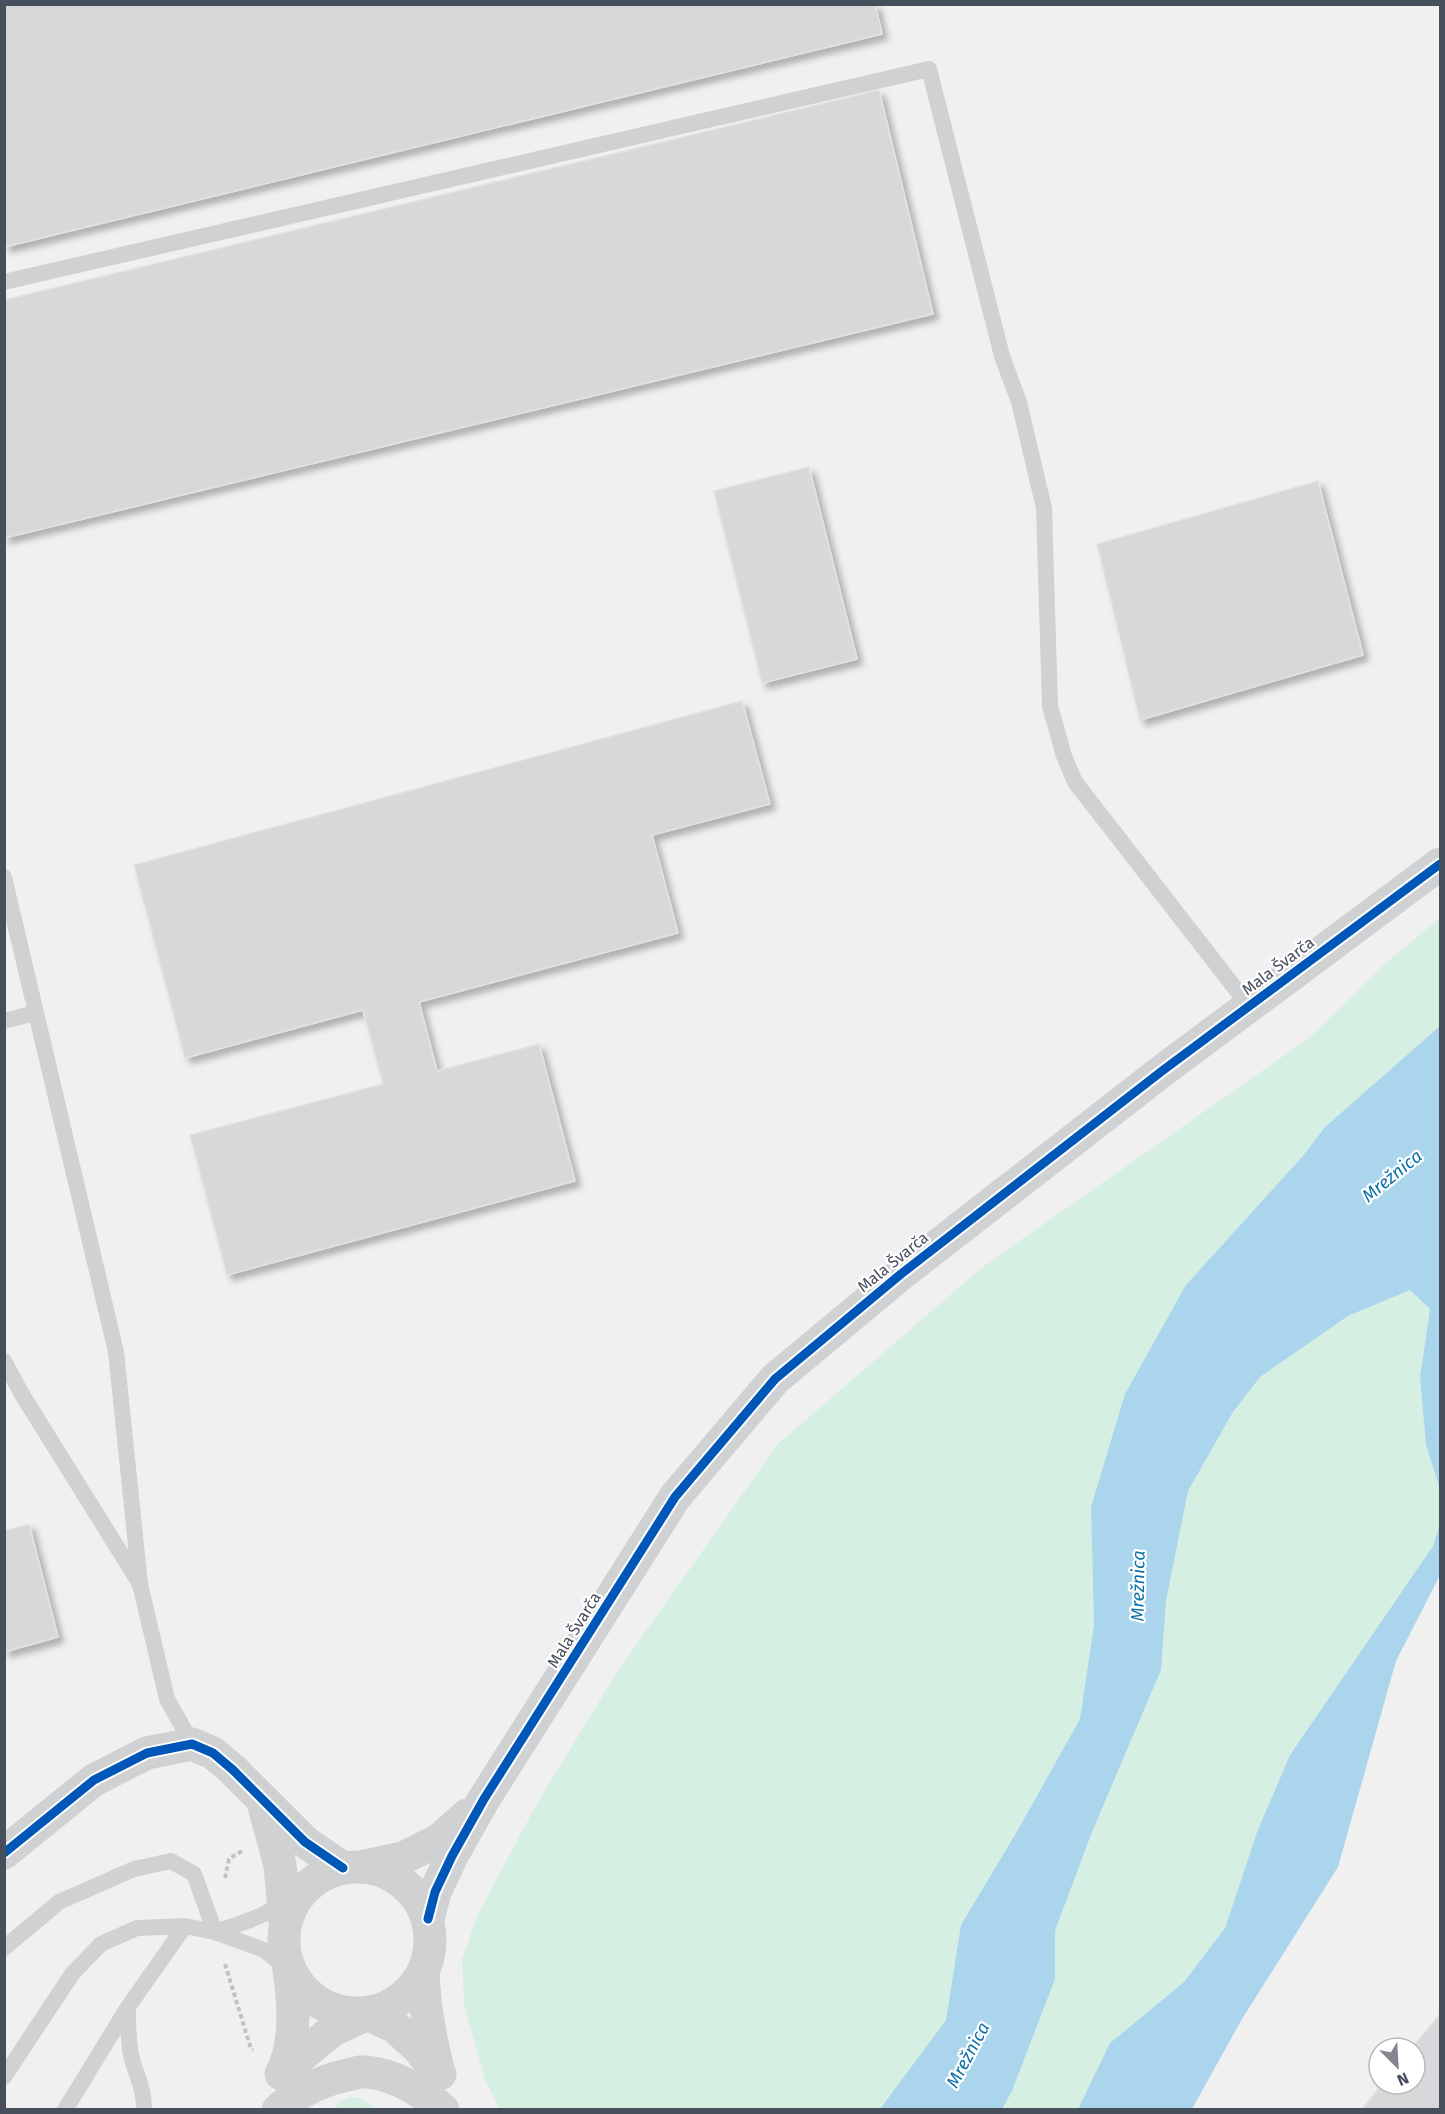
<svg xmlns="http://www.w3.org/2000/svg" width="1445" height="2114" font-family="'Fira Sans',sans-serif">
	<defs>
		<filter id="shadow"><feDropShadow dx="5.5" dy="5.5" stdDeviation="3" flood-color="#0004"/></filter>
	</defs>
	<rect width="100%" height="100%" fill="#f1f0f0"/>
	<g fill="#d5efe3">
		<path d="M1440 918V1026L1325 1127 1302 1157 1186 1285 1091 1507 1094 1625 1080 1719 1019 1828 961 1925 946 2020 880 2109H499L485 2079 464 2005 462 1959 478 1914 534 1809 617 1672 778 1444 985 1265 1309 1038 1388 961Z"/>
		<path d="M1410 1290 1430 1309 1420 1377 1426 1445 1440 1489V1524L1433 1546 1290 1755 1257 1832 1225 1928 1184 1982 1110 2043 1078 2109 1002 2110 1012 2091 1055 1979V1931L1092 1832 1161 1670 1166 1601 1188 1491 1233 1412 1260 1377 1348 1316Z"/>
		<path d="M349 2097 360 2098 376 2109H335L339 2102Z"/>
	</g>
	<g fill="#aad5ec">
		<path d="M1440 1026V1489L1426 1445 1420 1377 1430 1309 1410 1290 1348 1316 1260 1377 1233 1412 1188 1491 1166 1601 1161 1670 1092 1832 1055 1931V1979L1012 2091 1002 2109H880L946 2020 961 1925 1019 1828 1080 1719 1094 1625 1091 1507 1125 1394 1186 1285 1302 1157 1325 1127Z"/>
		<path d="M1440 1524V1575L1396 1661 1338 1867 1242 2019 1192 2109H1078L1110 2043 1184 1982 1225 1928 1257 1832 1290 1755 1433 1546Z"/>
	</g>
	<g fill="#d8d8db" stroke="#e2e2e3" stroke-width="1.5" filter="url(#shadow)">
		<path d="M4 4H875L882 34 4 247Z"/>
		<path d="M879 90 933 314 4 538V300Z"/>
		<path d="M809 467 857 659 762 683 714 491Z"/>
		<path d="M1318 481 1363 655 1140 720 1097 544Z"/>
		<path d="M742 701 770 804 652 835 678 933 419 1002 437 1071 539 1044 575 1181 227 1275 190 1135 383 1084 363 1010 185 1058 134 865Z"/>
		<path d="M29 1524 58 1637 4 1652V1531Z"/>
		<path d="M1440 2014V2110H1361L1382 2084H1415V2048H1412Z"/>
	</g>
	<g fill="none" stroke-linecap="round" stroke-linejoin="round">
		<g stroke="#bbc6c4" stroke-width="4" stroke-dasharray="4.5 3" stroke-linecap="butt">
			<path d="M225 1878 229 1859 242 1851"/>
			<path d="M225 1964 251 2049 253 2050"/>
		</g>
		<g stroke="#cfd1d3" stroke-width="16">
			<path d="M4 282 929 69 1002 356 1019 402 1044 508 1050 706 1064 756 1075 782 1249 1006"/>
			<path d="M4 877 116 1352 140 1584 23 1396 4 1361"/>
			<path d="M4 1021 35 1013"/>
			<path d="M140 1584 167 1699 192 1744"/>
			<path d="M4 1948 59 1902 134 1869 171 1861 194 1874 215 1932"/>
			<path d="M289 1970 264 1950 215 1932C254 1920 274 1912 306 1887"/>
			<path d="M128 2008C128 2024 128 2039 131 2055 135 2073 145 2090 144 2110"/>
			<path d="M4 2077 72 1974 101 1944 137 1928 185 1926 215 1932"/>
			<path d="M65 2110 128 2007 185 1926"/>
		</g>
		<g stroke="#cfd1d3" stroke-width="33">
			<path d="M263 1803 280 1865 285 1922"/>
			<path d="M4 1853 94 1780 147 1753 192 1744 213 1753 233 1770 305 1842 343 1868"/>
			<path d="M361 1867 403 1858 439 1840 467 1815"/>
			<path d="M428 1919 435 1892 452 1856 484 1799 675 1497 775 1379 901 1274 1162 1071 1440 864"/>
		</g>
		<g stroke="#cfd1d3" stroke-width="33">
			<circle cx="357" cy="1940" r="73"/>
			<path d="M423 1972C424 2006 430 2037 438 2069"/>
			<path d="M284 2070 333 2030 367 2014 395 2027 417 2047 440 2074"/>
			<path d="M281 2074C297 2044 294 2002 289 1970"/>
			<path d="M278 2110C298 2091 320 2081 347 2075 353 2074 359 2071 365 2072 394 2074 422 2091 443 2110"/>
		</g>
		<g stroke="#fff" stroke-width="13">
			<g id="cycleway">
				<path d="M4 1853 94 1780 147 1753 192 1744 213 1753 233 1770 305 1842 343 1868"/>
				<path d="M428 1919 435 1892 452 1856 484 1799 675 1497 775 1379 901 1274 1162 1071 1440 864"/>
			</g>
		</g>
		<use href="#cycleway" stroke="#0057b8" stroke-width="9"/>
	</g>
	<g text-anchor="middle" dominant-baseline="central" stroke-width="4.5" stroke-linejoin="round" paint-order="stroke">
		<g font-size="16" fill="#474f5d" stroke="#fff">
			<text transform="translate(1278 966) rotate(-37)">Mala Švarča</text>
			<text transform="translate(893 1262) rotate(-39)">Mala Švarča</text>
			<text transform="translate(574 1630) rotate(-58)">Mala Švarča</text>
		</g>
		<g font-size="18" font-style="italic" fill="#0d72a9" stroke="#fff">
			<text transform="translate(1392 1176) rotate(-39)">Mrežnica</text>
			<text transform="translate(1138 1586) rotate(-89)">Mrežnica</text>
			<text transform="translate(968 2055) rotate(-62)">Mrežnica</text>
		</g>
	</g>
	<rect width="1445" height="2114" fill="none" stroke="#474f5d" stroke-width="12"/>
	<g transform="translate(1397 2066) rotate(156)"><circle r="28" fill="#ffffff" stroke="#b5b9be" stroke-width="1.5"/>
	<path d="M0-4.5L10 22L0 15L-10 22Z" fill="#828790"/>
	<text y="-9" font-size="16" font-weight="bold" text-anchor="middle" fill="#474f5d">N</text>
	</g>
</svg>
